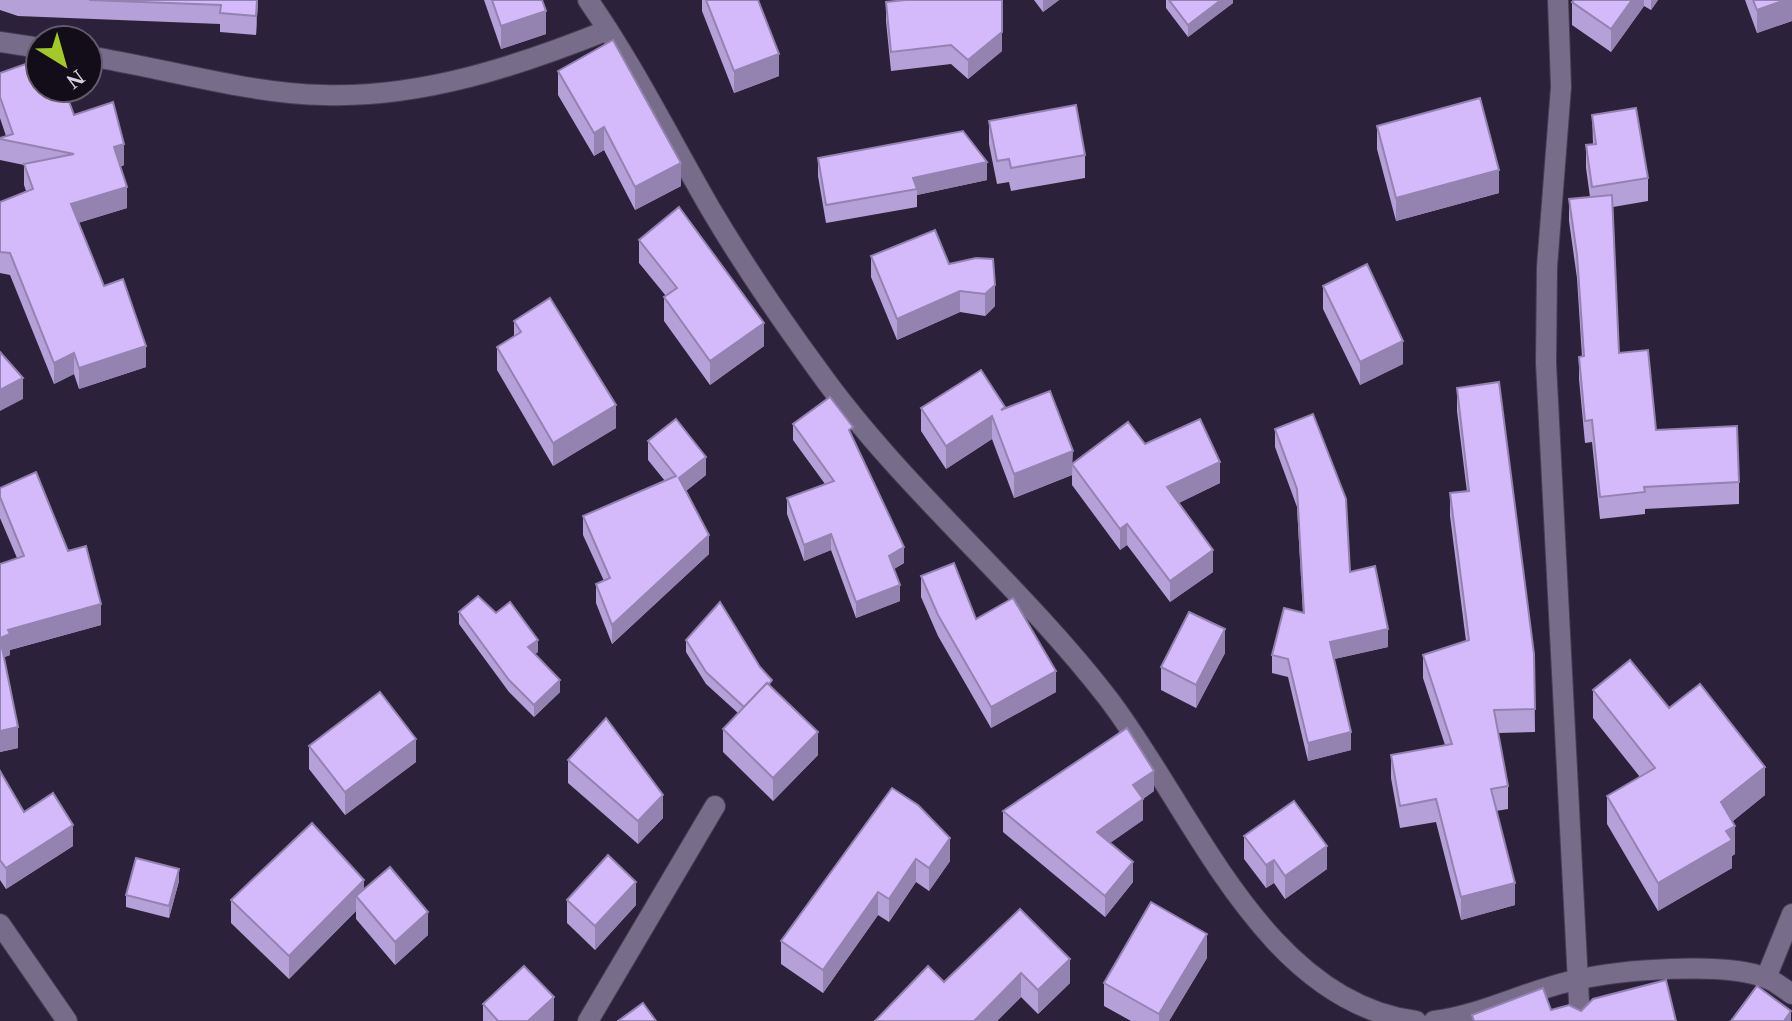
<svg xmlns="http://www.w3.org/2000/svg" width="1792" height="1021" font-family="Georgia,serif">
	<rect width="100%" height="100%" fill="#2c213b"/>
	<g fill="none" stroke-linecap="round" stroke-linejoin="round">
		<g stroke="#473e54" stroke-width="22">
			<g id="minor">
				<path d="M588 0C634 66 670 139 710 208 743 264 780 318 818 370 903 489 1018 582 1107 697 1192 807 1263 1002 1416 1021"/>
				<path d="M1558 0 1561 87 1547 267 1546 363 1580 1021"/>
				<path d="M0 42 40 48"/>
				<path d="M88 56C163 68 250 94 324 95 422 98 518 66 608 30"/>
				<path d="M0 924 67 1021"/>
				<path d="M1766 978 1792 914"/>
				<path d="M588 1021 715 806"/>
				<path d="M1434 1021C1483 1015 1527 990 1576 980 1619 970 1725 961 1766 978 1775 981 1784 989 1792 994"/>
			</g>
		</g>
		<use href="#minor" stroke="#786c8b" stroke-width="20"/>
	</g>
	<g fill="#b6a0d8">
		<path d="M0 0H258L256 35 220 32V24L18 16 0 10Z"/>
		<path d="M484 0H542L546 34 501 49Z"/>
		<path d="M702 0H758L779 76 734 93 702 11Z"/>
		<path d="M1034 0H1059L1043 12Z"/>
		<path d="M1166 0H1233V3L1188 37 1166 8Z"/>
		<path d="M1574 0H1658L1651 10 1644 6 1611 52 1572 25V2Z"/>
		<path d="M1745 0H1792V21L1757 33Z"/>
		<path d="M886 2 1002 51 968 79 951 64 891 71 886 21Z"/>
		<path d="M558 71 681 186 635 210 604 150 594 156 558 95Z"/>
		<path d="M0 73 74 115 124 165 120 167 127 208 78 223 104 286 146 367 79 389 74 374 54 384 10 275 0 273V202L26 191 24 185V165L0 160V138L6 136 0 118Z"/>
		<path d="M1592 115 1648 178V201L1613 207 1619 353 1656 430 1739 482V504L1645 509V514L1600 519 1592 442 1585 443 1579 379V357H1582L1577 278 1569 221V199L1590 197 1586 168V145L1593 144Z"/>
		<path d="M989 121 1085 155V178L1011 191 1009 182 997 184 989 144Z"/>
		<path d="M1377 126 1499 193 1396 221 1377 149Z"/>
		<path d="M818 158 987 180 917 195V207L826 223 818 176Z"/>
		<path d="M639 240 764 346 710 385 664 321V297L666 296 639 263Z"/>
		<path d="M871 256 949 264 976 258 995 306 985 316 960 312 897 340 871 277Z"/>
		<path d="M1323 286 1403 364 1360 385 1323 309Z"/>
		<path d="M514 321 616 428 553 466 497 370V347L514 337Z"/>
		<path d="M1457 388 1534 654 1535 732 1498 733 1508 786V809L1496 811 1515 905 1461 920 1436 822 1400 828 1391 778V755L1445 745 1423 678V655L1466 641 1450 516V493L1467 492 1457 411Z"/>
		<path d="M921 408H1005L1073 463 1145 444 1220 483 1178 503 1213 572 1170 602 1127 545 1120 550 1072 485V475L1014 498 992 439 946 469 921 431Z"/>
		<path d="M793 424 853 437 904 563 894 569 900 601 856 618 831 550 804 561 787 514V498L825 484 793 440Z"/>
		<path d="M1275 429 1350 572 1388 647 1334 659 1351 750 1308 761 1288 677 1272 673V655L1303 613 1297 507 1275 447Z"/>
		<path d="M648 441 706 475 686 491 709 554 612 644 596 603V584L604 581 583 535V516L665 481 648 460Z"/>
		<path d="M0 488 68 551 101 625 10 650V655L4 657 18 748 0 752V564L17 558 0 518Z"/>
		<path d="M921 576 976 619 1056 692 991 728 938 636 921 597Z"/>
		<path d="M459 612 496 613 538 652 535 654 560 692 534 717 509 692 459 624Z"/>
		<path d="M686 640 772 688 818 755 773 801 723 752V729L738 713 706 684 686 652Z"/>
		<path d="M1225 653 1196 708 1161 690V667Z"/>
		<path d="M1593 690 1669 708 1765 795 1733 821 1735 854 1732 856V868L1658 911 1607 824V796L1640 777 1593 718Z"/>
		<path d="M309 746 416 762 345 815 309 769Z"/>
		<path d="M568 760 663 818 638 844 568 783Z"/>
		<path d="M0 771 24 812 73 846 6 889 0 880Z"/>
		<path d="M892 788 950 861 929 891 916 882 889 922 878 915 823 993 781 964V941Z"/>
		<path d="M1154 791 1143 799V820L1110 843 1133 882 1105 917 1003 832V811Z"/>
		<path d="M1244 836 1327 869 1285 899 1274 883 1266 888 1244 859Z"/>
		<path d="M179 881 169 918 126 907V895Z"/>
		<path d="M364 889 428 935 395 965 356 919V911L289 979 231 923V900Z"/>
		<path d="M567 900 636 905 595 950 567 923Z"/>
		<path d="M1020 909 1070 983 1038 1014 1021 997 997 1021H875L944 982Z"/>
		<path d="M1207 958 1169 1021H1131L1104 1006V983Z"/>
		<path d="M483 1004 554 1020 552 1021H483Z"/>
	</g>
	<g fill="#9482b0">
		<path d="M257 0H258L256 35V16Z"/>
		<path d="M1043 0H1059L1043 12Z"/>
		<path d="M1221 0H1233V3L1188 37V25Z"/>
		<path d="M1632 0H1644V6L1611 52V29Z"/>
		<path d="M1651 0H1658L1651 10Z"/>
		<path d="M1785 0H1792V21L1757 33V10Z"/>
		<path d="M546 11V34L501 49V26Z"/>
		<path d="M1002 32V51L968 79V60Z"/>
		<path d="M779 54V76L734 93V71Z"/>
		<path d="M604 127V150L594 156V133Z"/>
		<path d="M124 144V165L114 168V147Z"/>
		<path d="M987 162V180L917 195V189L913 178Z"/>
		<path d="M681 163V186L635 210V187Z"/>
		<path d="M1499 170V193L1396 221V198Z"/>
		<path d="M127 187V208L71 225V204Z"/>
		<path d="M995 285V306L985 316V294Z"/>
		<path d="M960 291V312L897 340V319Z"/>
		<path d="M764 323V346L710 385V361Z"/>
		<path d="M1403 341V364L1360 385V362Z"/>
		<path d="M146 346V367L79 389V368Z"/>
		<path d="M74 353V374L54 384V363Z"/>
		<path d="M23 378V399L0 411V390Z"/>
		<path d="M616 405V428L553 466V443Z"/>
		<path d="M992 416V439L946 469V446Z"/>
		<path d="M1073 451 1072 475 1014 498V474Z"/>
		<path d="M706 457V475L679 496V478Z"/>
		<path d="M1220 462V483L1167 509V487Z"/>
		<path d="M1127 524V545L1120 550V529Z"/>
		<path d="M831 534V550L804 561V545Z"/>
		<path d="M709 535V554L612 644V625Z"/>
		<path d="M904 547V563L889 572V556Z"/>
		<path d="M1213 550V572L1170 602V581Z"/>
		<path d="M900 585V601L856 618V602Z"/>
		<path d="M101 604V625L10 650V655L0 659V638L8 630Z"/>
		<path d="M1225 629V653L1196 708V685Z"/>
		<path d="M1388 629V647L1330 660V642Z"/>
		<path d="M538 640V652L528 659V647Z"/>
		<path d="M1056 671V692L991 728V707Z"/>
		<path d="M560 680V692L534 717V705Z"/>
		<path d="M18 727V748L0 752V731Z"/>
		<path d="M818 732V755L773 801V778Z"/>
		<path d="M1351 732V750L1308 761V743Z"/>
		<path d="M416 739V762L345 815V792Z"/>
		<path d="M1765 767V795L1721 830V802Z"/>
		<path d="M1154 771V791L1143 799V820L1097 852V832L1133 785Z"/>
		<path d="M663 795V818L638 844V821Z"/>
		<path d="M73 825V846L6 889V868Z"/>
		<path d="M1735 826V854L1732 856V868L1658 911V883Z"/>
		<path d="M950 838V861L929 891V868Z"/>
		<path d="M1327 846V869L1285 899V876Z"/>
		<path d="M916 859V882L889 922V899Z"/>
		<path d="M1274 860V883L1266 888V865Z"/>
		<path d="M1133 862V882L1105 917V896Z"/>
		<path d="M179 869V881L169 918V906Z"/>
		<path d="M364 880V903L356 896V911L289 979V956Z"/>
		<path d="M636 882V905L595 950V926Z"/>
		<path d="M1515 883V905L1461 920V897Z"/>
		<path d="M878 892V915L823 993V970Z"/>
		<path d="M428 912V935L395 965V942Z"/>
		<path d="M1207 934V958L1169 1021H1159V1014Z"/>
		<path d="M1070 959V983L1038 1014V990Z"/>
		<path d="M1021 973V997L997 1021H974Z"/>
		<path d="M554 997V1020L552 1021H528Z"/>
		<path d="M1791 1011V1021H1784Z"/>
	</g>
	<g fill="#d4bafb" stroke="#9482b0" stroke-width="2">
		<path d="M89 0H257L256 16 220 13 221 5Z"/>
		<path d="M492 0H542L546 11 501 26Z"/>
		<path d="M706 0H758L779 54 734 71Z"/>
		<path d="M906 0H1002V32L968 60 951 45 891 52 886 2Z"/>
		<path d="M1169 0H1221L1188 25Z"/>
		<path d="M1574 0H1632L1611 29 1572 2Z"/>
		<path d="M1753 0H1785L1757 10Z"/>
		<path d="M613 40 681 163 635 187 604 127 594 133 558 71Z"/>
		<path d="M40 59V88H64L74 115 113 102 124 144 114 147 127 187 71 204 104 286 123 279 146 346 79 368 74 353 54 363 10 253 0 252V202L33 189 24 164 74 154 0 139V138L13 134 0 97V73Z"/>
		<path d="M1480 98 1499 170 1396 198 1377 126Z"/>
		<path d="M1076 105 1085 155 1011 168 1009 159 997 161 989 121Z"/>
		<path d="M1636 108 1648 178 1592 187 1586 145 1596 144 1592 115Z"/>
		<path d="M963 131 987 162 913 178 917 189 826 205 818 158Z"/>
		<path d="M1612 195 1619 353 1648 350 1656 430 1737 426 1739 482 1644 487 1645 492 1600 497 1592 420 1585 421 1579 357 1584 356 1577 255 1569 199Z"/>
		<path d="M679 207 764 323 710 361 664 297 677 288 639 240Z"/>
		<path d="M935 230 949 264 976 258 993 259 995 285 985 294 960 291 897 319 871 256Z"/>
		<path d="M1367 264 1403 341 1360 362 1323 286Z"/>
		<path d="M550 298 616 405 553 443 497 347 521 332 514 321Z"/>
		<path d="M0 352 23 378 0 390Z"/>
		<path d="M981 370 1005 407 1001 410 1050 391 1073 451 1014 474 992 416 946 446 921 408Z"/>
		<path d="M1499 382 1534 654 1535 709 1494 710 1508 786 1491 789 1515 883 1461 897 1436 799 1400 806 1391 755 1452 744 1423 655 1469 640 1450 493 1469 491 1457 388Z"/>
		<path d="M830 397 853 427 849 430 904 547 889 556 900 585 856 602 831 534 804 545 787 498 834 481 793 424Z"/>
		<path d="M1313 414 1346 499 1350 572 1375 566 1388 629 1330 642 1351 732 1308 743 1288 659 1272 655 1284 608 1304 613 1297 489 1275 429Z"/>
		<path d="M676 419 706 457 679 478 709 535 612 625 596 584 610 578 583 516 676 476 648 441Z"/>
		<path d="M1200 419 1220 462 1167 487 1213 550 1170 581 1127 524 1120 529 1072 464 1128 422 1145 444Z"/>
		<path d="M36 472 68 551 86 546 101 604 8 630 10 634 0 638 18 727 0 731V564L24 556 0 497V488Z"/>
		<path d="M954 563 976 619 1013 598 1056 671 991 707 938 615 921 576Z"/>
		<path d="M478 596 496 613 510 602 538 640 528 647 560 680 534 705 509 680 459 612Z"/>
		<path d="M720 602 760 667 772 680 769 684 767 683 744 707 706 672 686 640Z"/>
		<path d="M1189 612 1225 629 1196 685 1161 667Z"/>
		<path d="M1630 660 1669 708 1700 684 1765 767 1721 802 1735 826 1726 831 1732 840 1658 883 1607 796 1655 768 1593 690Z"/>
		<path d="M767 683 818 732 773 778 723 729Z"/>
		<path d="M380 692 416 739 345 792 309 746Z"/>
		<path d="M606 718 663 795 638 821 568 760Z"/>
		<path d="M1127 728 1154 771 1133 785 1143 799 1097 832 1133 862 1105 896 1003 811Z"/>
		<path d="M0 771 24 812 53 793 73 825 6 868 0 860Z"/>
		<path d="M892 788 918 805 950 838 929 868 916 859 889 899 878 892 823 970 781 941Z"/>
		<path d="M1294 801 1327 846 1285 876 1274 860 1266 865 1244 836Z"/>
		<path d="M312 823 364 880 289 956 231 900Z"/>
		<path d="M608 855 636 882 595 926 567 900Z"/>
		<path d="M136 858 179 869 169 906 126 895Z"/>
		<path d="M390 867 428 912 395 942 356 896Z"/>
		<path d="M1151 902 1207 934 1159 1014 1104 983Z"/>
		<path d="M1020 909 1070 959 1038 990 1021 973 974 1021H875L928 966 944 982Z"/>
		<path d="M524 966 554 997 528 1021H498L483 1004Z"/>
		<path d="M1666 980 1676 1021H1474L1472 1015 1543 988 1551 1010 1569 1005 1581 1011 1593 999Z"/>
		<path d="M1757 986 1791 1011 1784 1021H1731Z"/>
		<path d="M643 1003 656 1021H618Z"/>
	</g>
	<g transform="translate(64 64) rotate(143)"><circle r="38" fill="#120d19" stroke="#615b6a" stroke-width="2"/>
	<path d="M0-6L14 30L0 20L-14 30Z" fill="#a3c926"/>
	<text y="-12" font-size="22" font-weight="bold" text-anchor="middle" fill="#d8d1e3">N</text>
	</g>
</svg>
